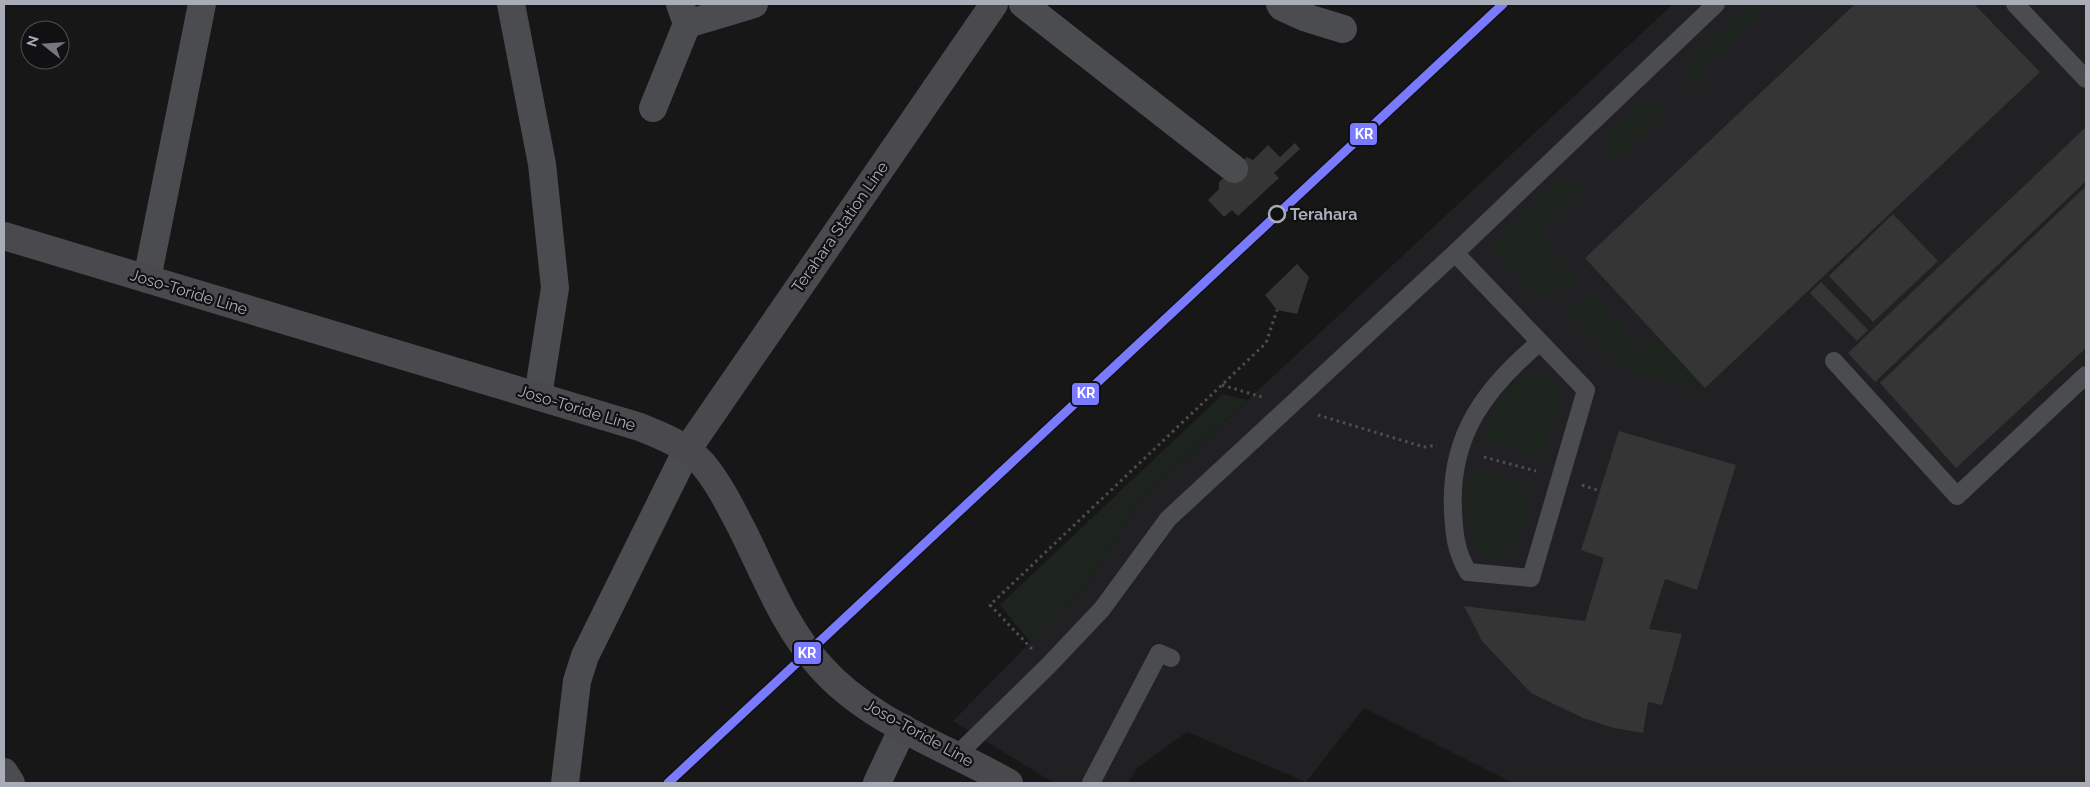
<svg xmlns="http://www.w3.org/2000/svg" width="2090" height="787" font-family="Raleway,sans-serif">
	<rect width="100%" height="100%" fill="#171717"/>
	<path fill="#212123" d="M1673 4H2086V783H1513L1364 708 1306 782 1187 732 1137 768 1128 783H1054L953 721 1087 585 1137 503Z"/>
	<g fill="#1d241e">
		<path d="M1749 4H1772L1698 73 1704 81 1694 90 1685 64Z"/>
		<path d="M1642 104 1665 108 1669 111 1612 164 1606 139Z"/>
		<path d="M1562 177 1586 185 1537 233 1580 283 1537 297 1490 247Z"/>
		<path d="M1594 297 1642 352 1659 338 1705 388 1702 391 1623 368 1562 307Z"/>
		<path d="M1529 373C1544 374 1557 381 1559 398 1561 407 1545 446 1541 458L1481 439 1494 410 1512 384Z"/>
		<path d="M1223 394 1247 400 1137 503 1087 585 1031 643 1000 605Z"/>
		<path d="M1470 469 1533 486C1528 501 1522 532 1514 545 1511 551 1502 556 1495 557 1463 560 1466 488 1470 469Z"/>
	</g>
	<g fill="#353536">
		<path d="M1855 4H1974L2040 72 1705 388 1585 258Z"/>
		<path d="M2086 127V181L1875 382 1848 353Z"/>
		<path d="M1295 143 1300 149 1274 173 1279 178 1238 216 1232 210 1224 217 1208 200 1219 189V182L1247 157 1253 160 1268 145 1280 157Z"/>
		<path d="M2086 186V348L1956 468 1880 383Z"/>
		<path d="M1893 214 1938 261 1873 322 1829 276Z"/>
		<path d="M1297 264 1309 277 1297 314 1277 310 1265 295Z"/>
		<path d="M1821 282 1868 330 1857 341 1810 293Z"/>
		<path d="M1619 431 1736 465 1697 590 1665 579 1649 629 1682 634 1662 705 1648 702 1643 733 1614 728 1583 718 1531 693 1482 641 1464 606 1585 621 1604 558 1581 550Z"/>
	</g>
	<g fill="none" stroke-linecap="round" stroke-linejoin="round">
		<g stroke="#4d4e52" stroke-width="3" stroke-dasharray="2.5 4" stroke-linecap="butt">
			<path d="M1222 385 1262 397"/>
			<path d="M1318 415 1424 447 1437 445"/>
			<path d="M1484 457 1536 471"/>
			<path d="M1582 485 1600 491"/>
			<path d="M1032 649 990 605 1266 343 1277 310"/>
		</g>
		<g stroke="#4b4c50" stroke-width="18">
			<path d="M2015 4 2086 79"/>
			<path d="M1455 253 1586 390 1531 578 1468 572C1456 552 1454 534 1453 511 1449 436 1485 388 1540 342"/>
			<path d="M1834 361 1957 496 2086 375"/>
			<path d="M957 755 1048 666 1102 609 1168 519 1455 253 1716 4"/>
			<path d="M1091 783 1159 653 1171 658"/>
		</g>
		<g stroke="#4b4c50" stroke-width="28">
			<path d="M511 4 542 164 555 288 538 396"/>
			<path d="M1023 4 1234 169"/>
			<path d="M1280 4 1282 7 1304 17 1343 29"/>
			<path d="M687 24 754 4"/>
			<path d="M653 108 687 24 680 4"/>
			<path d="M147 279 202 4"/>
			<path d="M4 772 11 783"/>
			<path d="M565 783 577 681 585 656 687 450"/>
			<path d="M877 783 903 728"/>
		</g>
		<g stroke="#4a4a4e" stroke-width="28">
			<path d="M4 236 640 427C662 436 686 445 702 463 719 483 731 508 743 531 766 577 785 628 820 666 869 722 946 747 1009 783"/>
			<path d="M687 450 994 4"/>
		</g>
		<g stroke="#111113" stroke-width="12">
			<path id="rail-1" d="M668 783 1503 4"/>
		</g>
		<use href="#rail-1" stroke="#7a7aff" stroke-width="9"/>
	</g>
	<circle fill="#111113" stroke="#a8adb8" stroke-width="2.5" cx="1277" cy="214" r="8"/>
	<g text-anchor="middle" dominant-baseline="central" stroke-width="4.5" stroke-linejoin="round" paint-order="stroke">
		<g font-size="16" font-weight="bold" fill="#a8adb8" stroke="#111113" text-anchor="start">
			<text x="1290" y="214">Terahara</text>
		</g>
		<g font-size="16" fill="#a8adb8" stroke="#111113">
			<text transform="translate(840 227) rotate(-55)">Terahara Station Line</text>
			<text transform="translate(189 292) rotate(17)">Joso-Toride Line</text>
			<text transform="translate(577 408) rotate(17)">Joso-Toride Line</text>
			<text transform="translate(919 733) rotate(29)">Joso-Toride Line</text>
		</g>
	</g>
	<g stroke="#111113" stroke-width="2">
		<rect x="1349" y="122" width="29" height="24" rx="5" fill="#7a7aff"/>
		<rect x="1071" y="382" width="29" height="24" rx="5" fill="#7a7aff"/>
		<rect x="793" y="641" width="29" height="24" rx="5" fill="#7a7aff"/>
	</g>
	<g font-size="14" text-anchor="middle" font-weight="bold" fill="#fff">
		<text x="1364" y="139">KR</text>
		<text x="1086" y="398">KR</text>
		<text x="807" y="658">KR</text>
	</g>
	<rect width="2090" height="787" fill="none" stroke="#a8adb8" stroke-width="10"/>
	<g transform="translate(45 45) rotate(287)"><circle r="24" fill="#111113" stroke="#4d4f55"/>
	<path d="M0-4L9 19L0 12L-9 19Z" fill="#757880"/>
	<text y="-8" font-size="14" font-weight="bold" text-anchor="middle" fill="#a8adb8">N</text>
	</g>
</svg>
